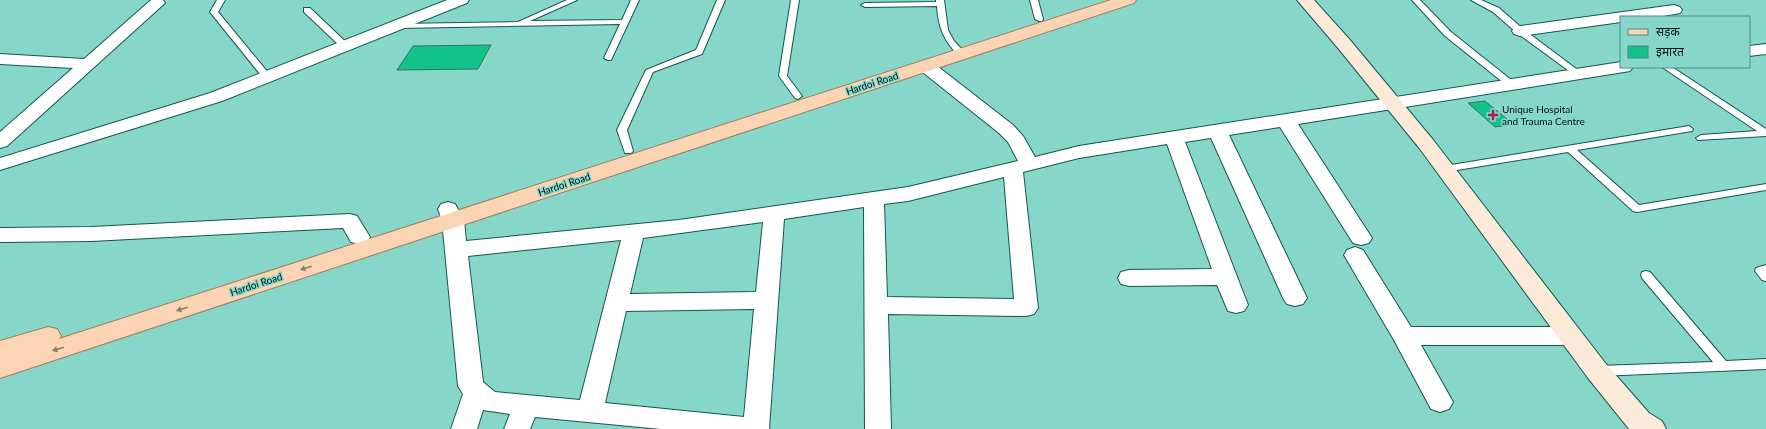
<svg xmlns="http://www.w3.org/2000/svg" width="1766" height="429" font-family="Lato,'Noto Sans Devanagari',sans-serif">
	<rect width="100%" height="100%" fill="#86d7ca"/>
	<g fill="#11c389" stroke="#337558">
		<path d="M491 45 478 69 397 70 413 46Z"/>
		<path d="M1485 101 1513 124 1495 127 1468 103Z"/>
	</g>
	<g fill="none" stroke-linecap="round" stroke-linejoin="round">
		<g stroke="#15564e" stroke-width="2">
			<g id="lane">
				<path d="M217 0H225L218 12 270 75V79H264L210 12Z"/>
				<path d="M567 0H577L530 21 622 20 631 0H639L611 60H608L604 58 620 24 397 28 393 26 397 24 518 22Z"/>
				<path d="M717 0H725L702 54 653 72 627 130 633 151 631 153H625L617 130 646 70 696 50Z"/>
				<path d="M791 0H799L787 76 802 96 798 99 795 98 779 76Z"/>
				<path d="M936 0H944L948 30 954 41 966 54 965 56H959C944 41 938 27 937 6L865 7 861 5 865 3 936 2Z"/>
				<path d="M1030 0H1038L1043 19 1042 21H1039L1035 19Z"/>
				<path d="M1412 0H1420L1451 32 1515 83 1516 85 1515 87H1509L1445 36Z"/>
				<path d="M1471 0H1481L1499 8 1523 29 1583 74 1579 77 1576 76 1517 33 1493 12Z"/>
				<path d="M304 8H310L349 45V49H343L304 12Z"/>
				<path d="M1662 67H1672L1766 129V136L1698 140 1696 138 1701 135 1757 131Z"/>
				<path d="M1689 126 1693 129 1692 131 1577 150 1639 205 1766 184V190L1637 212 1633 211 1568 152 1445 172 1440 169 1445 166Z"/>
				<path d="M1766 265V281L1762 280 1755 271 1756 268Z"/>
				<path d="M1646 271 1650 272 1726 361 1766 359V369L1598 376 1594 374 1592 371 1594 368 1598 366 1713 362 1642 278 1641 275 1642 272Z"/>
			</g>
		</g>
		<g stroke="#15564e" stroke-width="2">
			<g id="street">
				<path d="M151 0H163L165 3 7 146 0 148V132L73 68 0 64V54L84 59Z"/>
				<path d="M447 0H469L467 3 222 101 0 170V158L210 93Z"/>
				<path d="M1674 5 1680 7 1682 10 1680 13 1658 17H1621V22L1520 36 1514 34 1512 31 1514 28 1520 26Z"/>
				<path d="M1766 44V54L1749 56V46Z"/>
				<path d="M926 61 932 62 1013 125 1023 136 1035 157 1079 146 1621 62V67H1633L1630 71 1624 72 1298 124 1372 238 1369 243 1361 245 1353 243 1280 127 1229 135 1307 298 1303 304 1295 306 1287 304 1283 298 1211 138 1185 142 1248 305 1244 311 1236 313 1228 311 1217 285 1129 286 1121 284 1118 278 1121 272 1129 270 1212 269 1167 144 1079 158 1023 172 1038 308 1034 314 1026 316 888 314 891 429H865L864 207 784 219 769 429H661L535 417 530 429H504L510 414 483 410 477 429H451L463 394 458 386 442 220 438 209 441 204 448 202 455 204 464 220 466 241 679 220 908 187 1018 161 1008 142 999 133 920 70 917 66 920 62ZM1004 177 1014 299 887 297 884 204 908 201ZM763 222 756 292 630 294 643 238ZM621 240 580 400 495 392 483 382 468 256ZM754 309 744 417 605 403 626 311Z"/>
				<path d="M350 214 357 216 370 237 367 242 359 244 351 242 343 228 91 241 0 242V228L91 227Z"/>
				<path d="M1355 247 1363 250 1411 327H1570L1578 330 1582 336 1578 342 1570 345H1421L1453 402 1449 409 1440 412 1431 409 1394 340 1344 255 1347 250Z"/>
			</g>
		</g>
		<g stroke="#15564e" stroke-width="2">
			<path id="secondary" d="M1297 0H1314L1350 40 1434 141 1606 364 1649 413 1662 421 1666 429H1629L1588 378 1420 149 1338 48Z"/>
		</g>
		<g stroke="#a07f5a" stroke-width="2">
			<path id="primary" d="M1111 0H1136L1134 3 0 378V341L48 327 57 329 61 336 59 339Z"/>
		</g>
		<use href="#lane" fill="#fff" fill-rule="evenodd"/>
		<use href="#street" fill="#fff" fill-rule="evenodd"/>
		<use href="#secondary" fill="#fcead9" fill-rule="evenodd"/>
		<use href="#primary" fill="#fad4b3" fill-rule="evenodd"/>
	</g>
	<defs><path id="oneway-solid" d="M-6-.8H1V-3.2L6.5 0L1 3.2V.8H-6Z"/></defs>
	<g fill="#8a7e6b">
		<use href="#oneway-solid" transform="translate(306 268) rotate(162)"/>
		<use href="#oneway-solid" transform="translate(182 309) rotate(162)"/>
		<use href="#oneway-solid" transform="translate(58 349) rotate(162)"/>
	</g>
	<path fill="#ad1f59" stroke="#86d7ca" stroke-width="1.5" d="M1491 109h4v4h4v4h-4v4h-4v-4h-4v-4h4z"/>
	<g text-anchor="middle" dominant-baseline="central" stroke-width="3" stroke-linejoin="round" paint-order="stroke">
		<g font-size="10" fill="#001613" stroke="#86d7ca">
			<text transform="translate(872 83) rotate(-18)">Hardoi Road</text>
			<text transform="translate(564 184) rotate(-18)">Hardoi Road</text>
			<text transform="translate(256 284) rotate(-18)">Hardoi Road</text>
		</g>
		<g font-size="10" fill="#001613" stroke="#86d7ca" text-anchor="start">
			<text x="1502" y="109">Unique Hospital<tspan x="1502" dy="12">and Trauma Centre</tspan></text>
		</g>
	</g>
	<rect x="1620" y="16" width="130" height="52" fill="#86d7ca" stroke="#508a81"/>
	<rect x="1628" y="29" width="20" height="6" fill="#fad4b3" stroke="#508a81"/>
	<text x="1656" y="36" font-size="12" fill="#001613">सड़क</text>
	<rect x="1628" y="46" width="20" height="12" fill="#11c389" stroke="#508a81"/>
	<text x="1656" y="56" font-size="12" fill="#001613">इमारत</text>
</svg>
